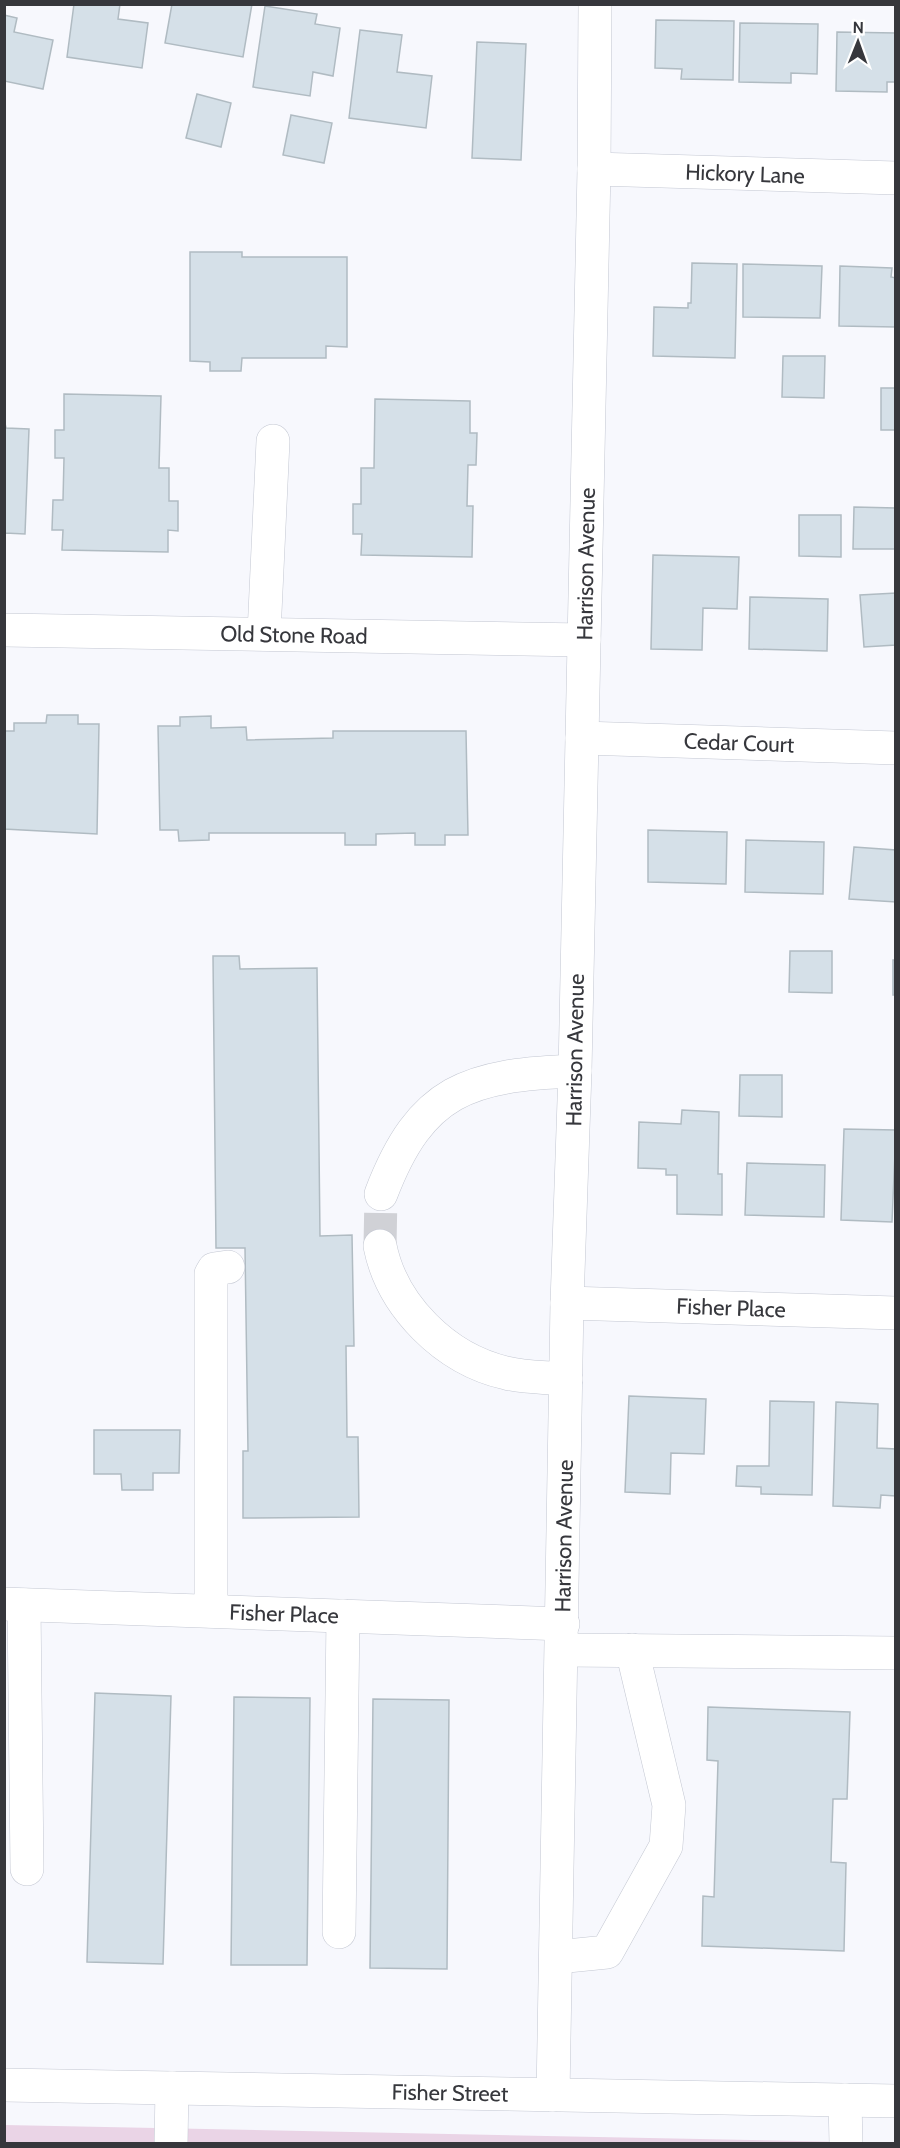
<svg xmlns="http://www.w3.org/2000/svg" width="900" height="2148" font-family="Cabin,sans-serif">
	<rect width="100%" height="100%" fill="#f7f8fd"/>
	<path fill="#ead4e6" d="M5 2125 896 2143 895 2144H5Z"/>
	<g fill="#d5e0e8" stroke="#b0bbc2" stroke-width="1.5">
		<path d="M74 4H120L118 19 148 23 142 68 67 57Z"/>
		<path d="M172 4H252L243 57 165 43Z"/>
		<path d="M265 6 317 14 315 24 340 28 333 76 313 72 310 96 253 87Z"/>
		<path d="M4 15 17 18 14 32 53 40 43 89 4 81Z"/>
		<path d="M656 20 734 21 733 80 681 79 682 69 655 68Z"/>
		<path d="M740 23 818 24 817 74 791 73V83L739 82Z"/>
		<path d="M360 30 402 35 397 72 432 76 426 128 349 118Z"/>
		<path d="M837 32 896 33V82H887V92L836 91Z"/>
		<path d="M477 42 526 44 521 160 472 158Z"/>
		<path d="M197 94 231 103 221 147 186 138Z"/>
		<path d="M291 115 332 123 324 163 283 155Z"/>
		<path d="M190 252H242V257H347V347L326 346V358H242L241 371H210V362L190 361Z"/>
		<path d="M692 263 737 264 735 358 653 356 654 307 688 308V303H691Z"/>
		<path d="M743 264 822 266 820 318 743 317Z"/>
		<path d="M840 266 892 268 891 277 896 278V327L839 326Z"/>
		<path d="M783 356H825L824 398 782 397Z"/>
		<rect x="881" y="388" width="15" height="42"/>
		<path d="M64 394 161 396 159 468H169V501H178V531L168 530V552L62 550 63 530H52L53 500H63L64 458H55V430H64Z"/>
		<path d="M375 399 470 401V433H477L476 465H468L467 506H473L472 557 361 555 362 534H353V504H361V468H374Z"/>
		<path d="M4 419 6 428 29 429 25 534 5 533V544Z"/>
		<path d="M854 507 896 508 895 549H853Z"/>
		<path d="M799 515H841V557L799 556Z"/>
		<path d="M653 555 739 557 737 609 703 608 702 650 651 649Z"/>
		<path d="M896 593V645L864 647 860 595Z"/>
		<path d="M750 597 828 599 827 651 749 649Z"/>
		<path d="M47 715H78V724H99L97 834 4 829V731H14V723H46Z"/>
		<path d="M211 716V728L246 727 247 740 333 738V731H466L468 835H445V845H415V833L376 834V845H345V833H209V840L179 841 178 830H160L158 726H180V717Z"/>
		<path d="M648 830 727 832 726 884 648 882Z"/>
		<path d="M746 840 824 842 823 894 745 892Z"/>
		<path d="M854 847 896 850V902L849 899Z"/>
		<path d="M790 951H832V993L789 992Z"/>
		<path d="M213 956H239L240 969 317 968 320 1236 352 1235 354 1346H346L347 1437H358L359 1517 243 1518V1451H248L245 1248H216Z"/>
		<rect x="893" y="960" width="3" height="35"/>
		<path d="M740 1075H782V1117L739 1116Z"/>
		<path d="M682 1110 719 1112 718 1174H722V1215L677 1214V1175H666V1169L638 1168 639 1122 681 1124Z"/>
		<path d="M844 1129 896 1130 892 1222 841 1220Z"/>
		<path d="M747 1163 825 1165 824 1217 745 1215Z"/>
		<path d="M629 1396 706 1399 704 1454 671 1453 670 1494 625 1492Z"/>
		<path d="M770 1401 814 1402 812 1495 761 1494V1487L736 1486 737 1466H769Z"/>
		<path d="M836 1402 878 1404 877 1448 896 1449V1496L881 1495 880 1508 833 1506Z"/>
		<path d="M94 1430H180L179 1473H153V1490H122L121 1474H94Z"/>
		<path d="M95 1693 171 1696 163 1964 87 1962Z"/>
		<path d="M234 1697 310 1698 307 1965H231Z"/>
		<path d="M373 1699 449 1700 447 1969 370 1968Z"/>
		<path d="M708 1707 850 1712 847 1799H833L831 1862 846 1863 844 1951 702 1946 703 1896 714 1897 718 1761 707 1760Z"/>
	</g>
	<g fill="none" stroke-linecap="round" stroke-linejoin="round">
		<path stroke="#d0d1d6" stroke-width="33" stroke-dasharray="33 16" stroke-linecap="butt" d="M380 1246 381 1194"/>
		<g stroke="#c3c7d2" stroke-width="34">
			<g id="minor">
				<path d="M594 169 896 178"/>
				<path d="M4 630 584 640"/>
				<path d="M264 634 273 441"/>
				<path d="M582 738 896 748"/>
				<path d="M381 1194C421 1089 469 1075 575 1071"/>
				<path d="M380 1246C392 1306 445 1359 506 1373 525 1378 547 1377 566 1379"/>
				<path d="M567 1303 896 1313"/>
				<path d="M4 1604 563 1624"/>
				<path d="M24 1605 27 1869"/>
				<path d="M211 1611V1274L214 1269 228 1267"/>
				<path d="M563 1650 896 1653"/>
				<path d="M339 1932 343 1616"/>
				<path d="M557 1957 607 1952 666 1846 669 1805 632 1650"/>
				<path d="M4 2085 896 2101"/>
				<path d="M553 2095 567 1303 575 1071 594 169 595 4"/>
				<path d="M845 2100 846 2144"/>
				<path d="M171 2144 172 2088"/>
			</g>
		</g>
		<use href="#minor" stroke="#fff" stroke-width="33"/>
	</g>
	<g text-anchor="middle" dominant-baseline="central" stroke-width="4.5" stroke-linejoin="round" paint-order="stroke">
		<g font-size="22" fill="#36373c" stroke="#fff">
			<text transform="translate(745 174) rotate(2)">Hickory Lane</text>
			<text transform="translate(586 564) rotate(-89)">Harrison Avenue</text>
			<text transform="translate(294 635) rotate(1)">Old Stone Road</text>
			<text transform="translate(739 743) rotate(2)">Cedar Court</text>
			<text transform="translate(575 1050) rotate(-89)">Harrison Avenue</text>
			<text transform="translate(731 1308) rotate(2)">Fisher Place</text>
			<text transform="translate(564 1536) rotate(-89)">Harrison Avenue</text>
			<text transform="translate(284 1614) rotate(2)">Fisher Place</text>
			<text transform="translate(450 2093) rotate(1)">Fisher Street</text>
		</g>
	</g>
	<rect width="900" height="2148" fill="none" stroke="#36373c" stroke-width="12"/>
	<g transform="translate(858 42) rotate(1)" stroke="#ffffff" stroke-width="4.5" paint-order="stroke">
	<path d="M0-4.5L10 22L0 15L-10 22Z" fill="#36373c"/>
	<text y="-9" font-size="16" font-weight="bold" text-anchor="middle" fill="#36373c">N</text>
	</g>
</svg>
